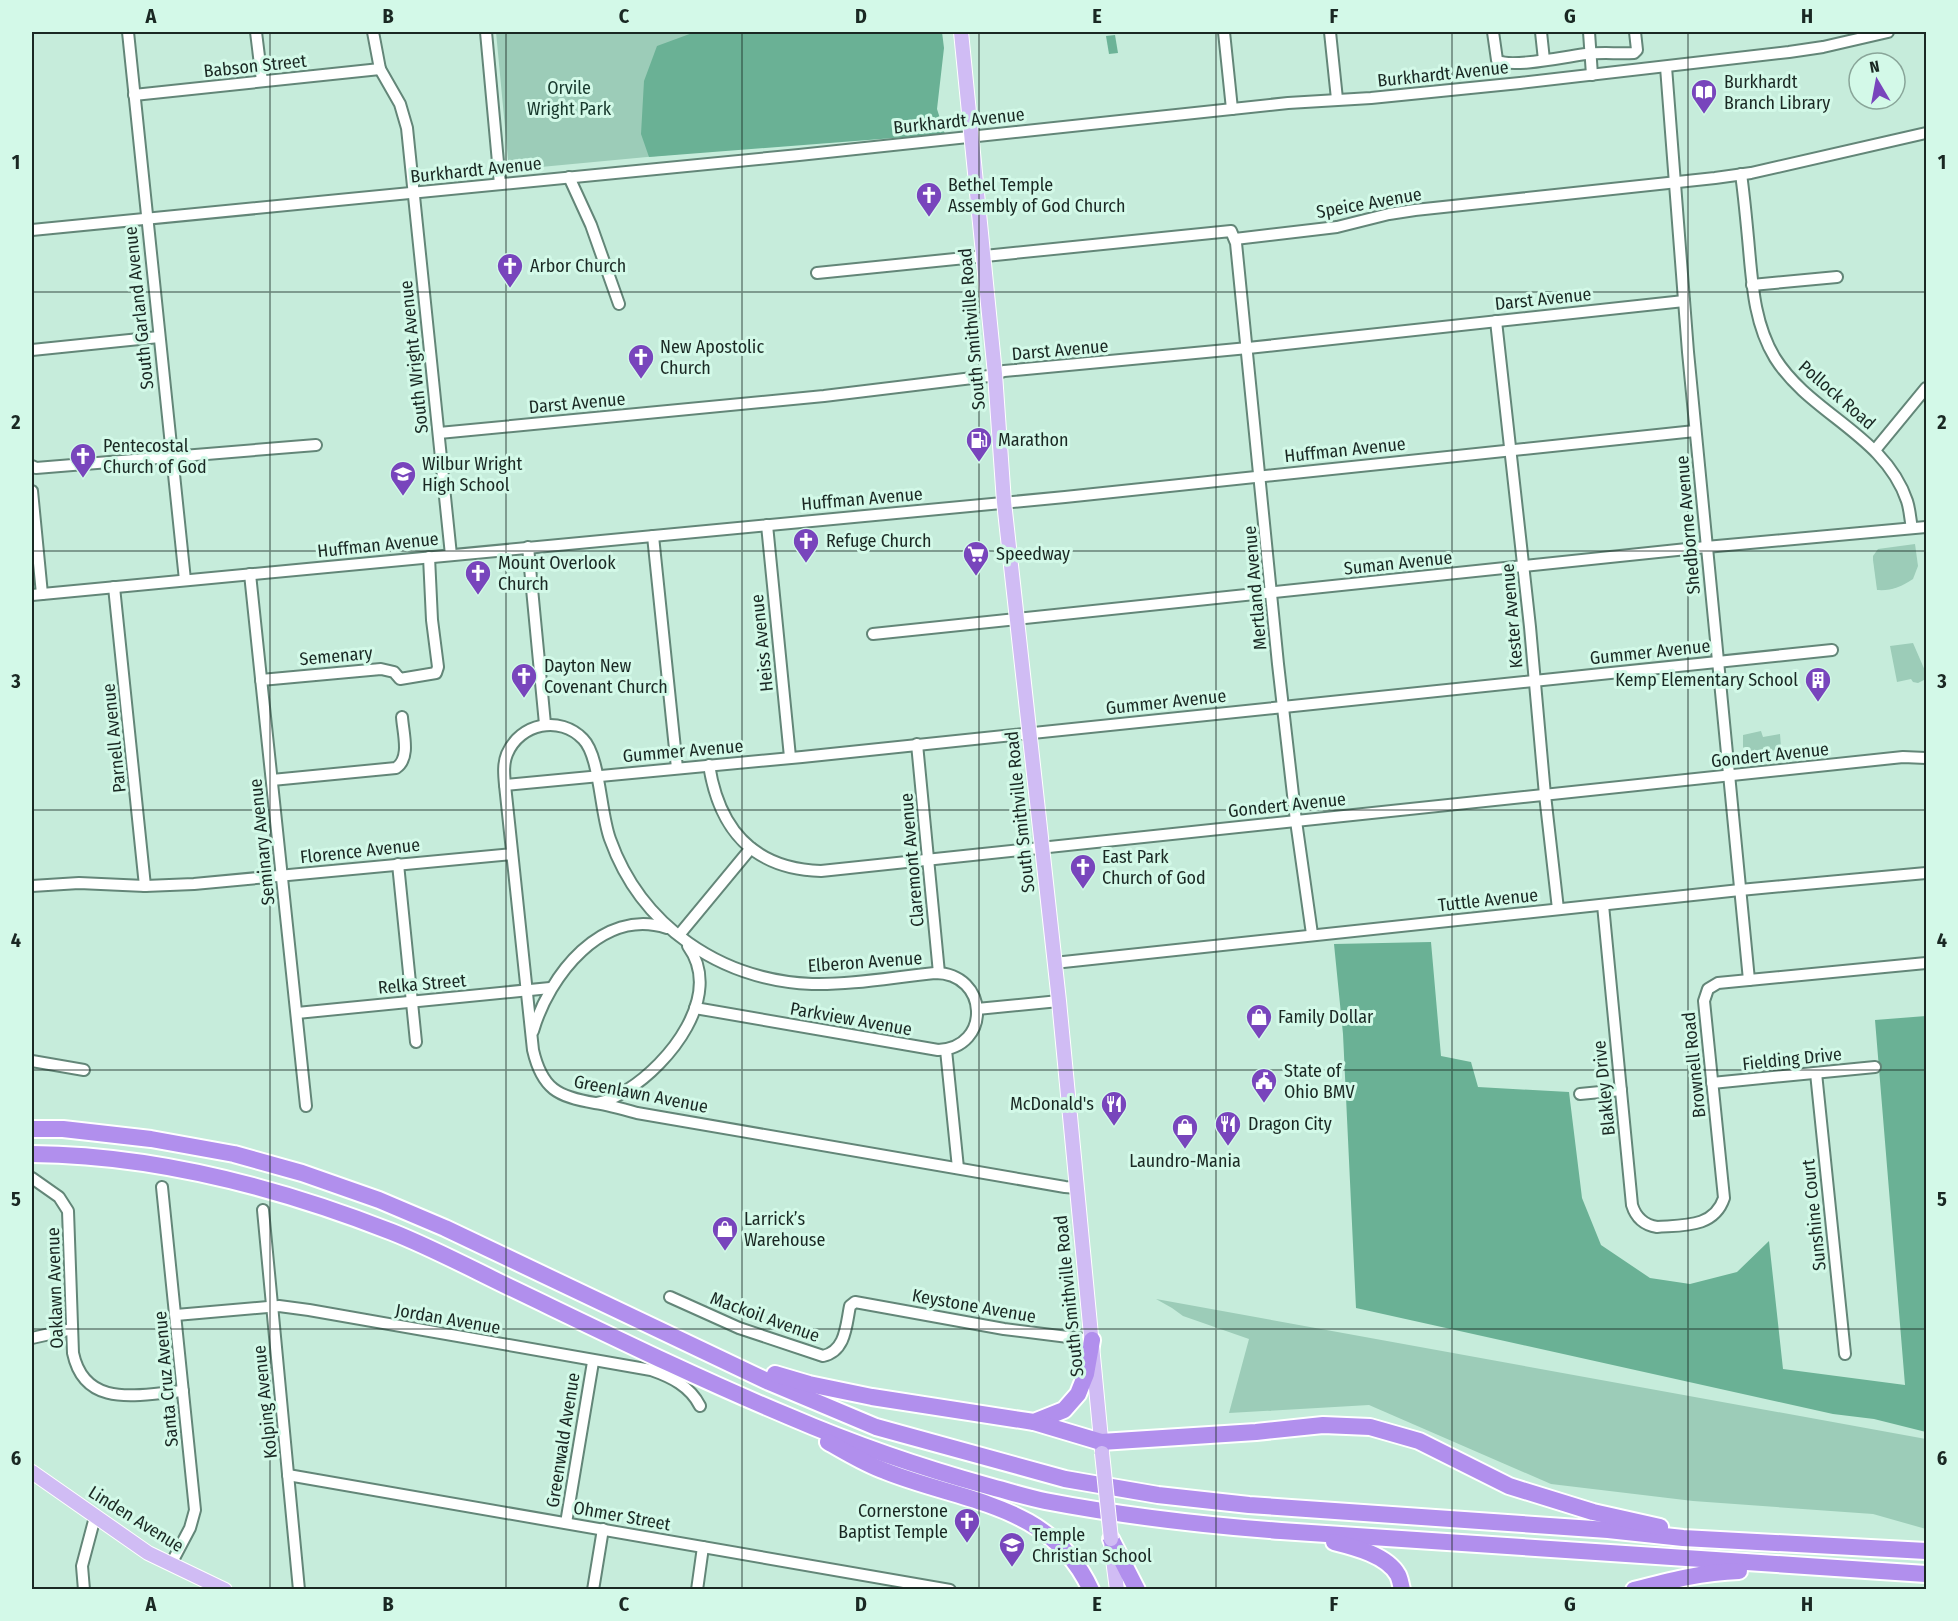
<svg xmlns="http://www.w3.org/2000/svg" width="1958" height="1621" font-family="'Fira Sans Condensed',sans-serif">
	<rect width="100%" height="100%" fill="#c6ecdb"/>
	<g fill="#9cccb8">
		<path d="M496 32H741L753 147 509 170Z"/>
		<path d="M1915 544 1918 566 1913 579C1901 587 1891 591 1877 590L1873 560V556L1878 549Z"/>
		<path d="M1913 643 1926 673V679L1918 683 1913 682 1911 679 1897 682 1890 646Z"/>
		<path d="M1761 731 1763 737 1780 734 1781 747 1772 751 1764 758 1752 759 1743 747V735Z"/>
		<path d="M1156 1299 1926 1439V1529L1873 1514 1693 1501 1551 1484 1369 1405 1229 1413 1249 1339 1183 1316 1172 1308Z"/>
	</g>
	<g fill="#6ab195">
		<path d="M695 32H942L944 48 937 109 945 134 649 157 641 134 644 81 657 46Z"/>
		<path d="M1431 942 1441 1056 1471 1062 1478 1087 1569 1092 1582 1198 1601 1245 1650 1278 1690 1284 1737 1272 1769 1241 1783 1369 1905 1385 1875 1020 1926 1016V1432L1874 1419 1833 1414 1356 1308 1343 1034 1334 944Z"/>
	</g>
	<path fill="#6cb397" d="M1115 35 1118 53 1109 54 1106 36Z"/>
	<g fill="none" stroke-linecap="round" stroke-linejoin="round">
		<g stroke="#638678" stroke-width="14">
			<g id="minor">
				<path d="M128 32 185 580"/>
				<path d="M256 32 262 81"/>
				<path d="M373 32 380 69 400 104 407 128 451 555"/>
				<path d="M486 32 500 184"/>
				<path d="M1224 32 1232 109"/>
				<path d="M1330 32 1337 99"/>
				<path d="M1493 32 1497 60C1510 69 1569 56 1586 54 1602 52 1618 54 1634 53L1637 50 1635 32"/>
				<path d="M1541 32 1544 60"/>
				<path d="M1589 32 1592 75"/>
				<path d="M1666 67 1688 352 1749 980"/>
				<path d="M134 95 380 69"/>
				<path d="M1741 174C1744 195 1746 217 1748 238 1752 279 1753 322 1775 358 1810 414 1885 435 1907 501 1910 510 1910 519 1912 528"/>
				<path d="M569 177 591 225 619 304"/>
				<path d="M32 230 799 155 1288 103 1371 98 1520 83 1789 52 1823 47 1888 32"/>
				<path d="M1235 239 1337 227 1389 214 1415 210 1715 178 1751 173 1926 133"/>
				<path d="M817 273 1231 231 1236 243 1278 664 1296 821 1312 934"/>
				<path d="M1752 285 1837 277"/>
				<path d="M1496 321 1530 627 1545 795 1558 909"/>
				<path d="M32 350 159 337"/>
				<path d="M439 433 824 396 989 376 1004 371 1248 348 1684 301"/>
				<path d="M1875 450 1926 388"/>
				<path d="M32 466 36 468 316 445"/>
				<path d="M32 491 42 594"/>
				<path d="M767 525 790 757"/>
				<path d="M653 536 677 768"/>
				<path d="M528 547 545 724"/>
				<path d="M250 574 306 1106"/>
				<path d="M114 587 145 886"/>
				<path d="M32 595 1065 497 1695 431"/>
				<path d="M873 634 1706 547 1926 527"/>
				<path d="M261 680 381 669 394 672 400 679 436 673 438 667 432 620 429 557"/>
				<path d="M917 744 939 973"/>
				<path d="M709 765C719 829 753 869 821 871L1903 757 1926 758"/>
				<path d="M272 780 396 768C411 758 403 733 402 717"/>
				<path d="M505 785 802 757 1832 650"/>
				<path d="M398 864 416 1042"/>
				<path d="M32 886 79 883 145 886 194 884 512 854"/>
				<path d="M1603 905 1632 1205C1636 1218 1644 1225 1657 1227 1683 1225 1714 1228 1724 1198L1704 1001 1708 989 1718 983 1926 963"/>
				<path d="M679 935 751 848"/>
				<path d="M1054 963 1740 890 1926 873"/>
				<path d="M695 1008 938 1050C992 1048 989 973 935 973 894 977 852 985 812 984 720 980 641 926 610 839 600 812 600 756 583 739 560 715 520 723 507 754 503 764 504 774 505 785L533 1050C542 1089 558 1097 595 1103 609 1105 623 1109 637 1113L1065 1187 1077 1188"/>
				<path d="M977 1009 1059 1001"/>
				<path d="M297 1013 550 988"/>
				<path d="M533 1031C549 976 602 907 667 928"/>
				<path d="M946 1050 958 1168"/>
				<path d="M32 1061 84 1070"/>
				<path d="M1816 1073 1845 1354"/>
				<path d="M1712 1083 1875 1067"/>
				<path d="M1580 1094 1621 1090"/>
				<path d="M597 1103C609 1101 617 1096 627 1090 669 1064 724 996 688 946"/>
				<path d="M32 1178 59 1197 68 1211 73 1353C85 1410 140 1394 183 1391"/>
				<path d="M162 1187 195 1510 190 1528 171 1564"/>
				<path d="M263 1210 299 1590"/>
				<path d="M670 1297 739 1328 823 1356C846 1351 846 1325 850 1306L855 1302 1004 1329 1092 1340"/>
				<path d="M176 1315 279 1306 309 1310 651 1370C671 1377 690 1386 700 1406"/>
				<path d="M32 1338 72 1329"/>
				<path d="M288 1475 950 1590"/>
				<path d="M566 1523 593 1362"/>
				<path d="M84 1590 82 1566 95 1517"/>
				<path d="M593 1590 603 1529"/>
				<path d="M697 1590 703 1547"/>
			</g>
		</g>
		<g stroke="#fff" stroke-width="16">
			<g id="major">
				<path d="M961 32 995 374 1004 502 1059 1001 1102 1450"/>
				<path d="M32 1472 148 1553 225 1590"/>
				<path d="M1111 1544 1117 1590"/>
			</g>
		</g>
		<g stroke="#fff" stroke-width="20">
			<g id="highway">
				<path d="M32 1129H63L151 1139 234 1154 302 1173 379 1200 445 1228 769 1382 876 1427 1065 1479 1158 1495 1249 1505 1608 1530 1683 1538 1926 1551"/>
				<path d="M32 1154C156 1155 277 1187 392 1232 430 1247 468 1267 505 1285 599 1330 692 1376 788 1416 853 1444 919 1467 988 1486 1007 1491 1026 1497 1045 1501 1123 1516 1202 1525 1281 1531L1926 1574"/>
				<path d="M775 1374 809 1384 872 1397 1034 1422 1064 1410 1078 1394 1086 1374 1092 1340"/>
				<path d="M1034 1422 1101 1442 1256 1432 1323 1425 1370 1427 1419 1441 1509 1486 1593 1512 1660 1527"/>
				<path d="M828 1442C846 1452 865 1464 885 1471 962 1502 1051 1503 1091 1590"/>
				<path d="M1111 1539 1137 1590"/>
				<path d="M1334 1542C1354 1547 1387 1555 1398 1575 1400 1579 1401 1585 1402 1590"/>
				<path d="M1634 1590C1668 1581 1703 1572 1739 1571"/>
			</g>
		</g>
		<use href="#minor" stroke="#fff" stroke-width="10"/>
		<use href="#major" stroke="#d0bcf4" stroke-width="14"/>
		<use href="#highway" stroke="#b18fed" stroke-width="16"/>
		<g stroke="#fff" stroke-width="16" stroke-linecap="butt">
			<path id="major-bridge" d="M1102 1453 1111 1539"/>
		</g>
		<use href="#major-bridge" stroke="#d0bcf4" stroke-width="14"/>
	</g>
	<path fill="none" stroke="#1a2823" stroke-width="1.5" stroke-opacity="0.55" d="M270 32V1590M506 32V1590M742 32V1590M979 32V1590M1216 32V1590M1452 32V1590M1688 32V1590M32 292H1926M32 551H1926M32 810H1926M32 1070H1926M32 1329H1926"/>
	<defs>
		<g id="library-pin" transform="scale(1.35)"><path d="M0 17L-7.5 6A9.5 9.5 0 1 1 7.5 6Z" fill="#7845bc" stroke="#d3f9e8"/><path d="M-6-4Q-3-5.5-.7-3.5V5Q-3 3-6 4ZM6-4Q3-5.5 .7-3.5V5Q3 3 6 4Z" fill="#fff"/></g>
		<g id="church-pin" transform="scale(1.35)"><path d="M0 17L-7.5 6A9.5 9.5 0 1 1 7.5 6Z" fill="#7845bc" stroke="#d3f9e8"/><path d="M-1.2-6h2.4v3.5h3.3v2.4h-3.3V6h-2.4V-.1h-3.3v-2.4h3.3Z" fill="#fff"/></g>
		<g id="fuel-pin" transform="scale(1.35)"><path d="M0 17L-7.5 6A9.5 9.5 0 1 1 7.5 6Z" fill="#7845bc" stroke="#d3f9e8"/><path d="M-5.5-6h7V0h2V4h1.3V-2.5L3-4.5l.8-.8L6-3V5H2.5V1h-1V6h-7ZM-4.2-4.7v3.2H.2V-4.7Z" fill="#fff"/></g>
		<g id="school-pin" transform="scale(1.35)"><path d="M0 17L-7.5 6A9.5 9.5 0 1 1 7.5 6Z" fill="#7845bc" stroke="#d3f9e8"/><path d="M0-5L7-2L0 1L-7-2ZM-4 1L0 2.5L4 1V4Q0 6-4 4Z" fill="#fff"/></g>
		<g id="supermarket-pin" transform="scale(1.35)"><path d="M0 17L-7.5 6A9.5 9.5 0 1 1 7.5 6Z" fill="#7845bc" stroke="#d3f9e8"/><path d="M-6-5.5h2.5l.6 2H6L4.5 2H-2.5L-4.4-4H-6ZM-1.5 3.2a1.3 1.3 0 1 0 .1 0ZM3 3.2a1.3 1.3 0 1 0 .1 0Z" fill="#fff"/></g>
		<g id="building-pin" transform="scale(1.35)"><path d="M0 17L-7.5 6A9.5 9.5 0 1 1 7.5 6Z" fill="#7845bc" stroke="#d3f9e8"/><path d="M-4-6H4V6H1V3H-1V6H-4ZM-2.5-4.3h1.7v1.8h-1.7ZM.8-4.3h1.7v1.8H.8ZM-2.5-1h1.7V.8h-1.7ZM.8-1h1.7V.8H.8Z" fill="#fff"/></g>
		<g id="shop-pin" transform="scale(1.35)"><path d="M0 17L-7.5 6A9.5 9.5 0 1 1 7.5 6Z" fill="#7845bc" stroke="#d3f9e8"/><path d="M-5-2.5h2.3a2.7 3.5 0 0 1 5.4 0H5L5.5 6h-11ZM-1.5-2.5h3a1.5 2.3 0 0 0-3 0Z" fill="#fff"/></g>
		<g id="civic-pin" transform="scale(1.35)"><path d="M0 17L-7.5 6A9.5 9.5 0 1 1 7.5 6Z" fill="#7845bc" stroke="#d3f9e8"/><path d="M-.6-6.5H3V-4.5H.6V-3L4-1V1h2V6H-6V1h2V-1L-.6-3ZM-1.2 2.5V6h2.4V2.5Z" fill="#fff"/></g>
		<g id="restaurant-pin" transform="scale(1.35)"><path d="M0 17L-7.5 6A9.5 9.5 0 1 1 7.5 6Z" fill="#7845bc" stroke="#d3f9e8"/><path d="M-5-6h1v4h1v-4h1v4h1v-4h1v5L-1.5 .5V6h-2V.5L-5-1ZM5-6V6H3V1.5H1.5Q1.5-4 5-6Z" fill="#fff"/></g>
	</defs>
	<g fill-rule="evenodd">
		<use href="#library-pin" x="1704" y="92"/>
		<use href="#church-pin" x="929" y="195"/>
		<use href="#church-pin" x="510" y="266"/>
		<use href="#church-pin" x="641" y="357"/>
		<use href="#fuel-pin" x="979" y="440"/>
		<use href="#church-pin" x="83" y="456"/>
		<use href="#school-pin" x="403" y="474"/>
		<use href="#church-pin" x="806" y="541"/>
		<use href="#supermarket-pin" x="976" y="554"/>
		<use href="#church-pin" x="478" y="573"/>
		<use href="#church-pin" x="524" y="676"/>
		<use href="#building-pin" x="1818" y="680"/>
		<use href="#church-pin" x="1083" y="867"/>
		<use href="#shop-pin" x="1259" y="1017"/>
		<use href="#civic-pin" x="1264" y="1081"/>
		<use href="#restaurant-pin" x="1114" y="1104"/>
		<use href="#restaurant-pin" x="1228" y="1124"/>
		<use href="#shop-pin" x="1185" y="1127"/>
		<use href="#shop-pin" x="725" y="1229"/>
		<use href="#church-pin" x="967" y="1521"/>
		<use href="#school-pin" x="1012" y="1545"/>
	</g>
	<g text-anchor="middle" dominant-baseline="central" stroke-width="6" stroke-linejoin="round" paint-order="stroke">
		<g font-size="18" fill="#1a2823" stroke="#d3f9e8">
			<text transform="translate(255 66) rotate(-6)">Babson Street</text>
			<text transform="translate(1443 74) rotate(-6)">Burkhardt Avenue</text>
			<text transform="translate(959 121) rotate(-6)">Burkhardt Avenue</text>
			<text transform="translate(476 170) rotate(-6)">Burkhardt Avenue</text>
			<text transform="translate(1369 203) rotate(-10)">Speice Avenue</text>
			<text transform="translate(1543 299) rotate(-6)">Darst Avenue</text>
			<text transform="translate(139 308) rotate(-96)">South Garland Avenue</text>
			<text transform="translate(972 329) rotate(-95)">South Smithville Road</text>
			<text transform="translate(1060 350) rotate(-5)">Darst Avenue</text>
			<text transform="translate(414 357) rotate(-96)">South Wright Avenue</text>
			<text transform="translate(1837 395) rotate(41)">Pollock Road</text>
			<text transform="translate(577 403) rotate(-5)">Darst Avenue</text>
			<text transform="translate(1345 450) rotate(-6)">Huffman Avenue</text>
			<text transform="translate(862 499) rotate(-5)">Huffman Avenue</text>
			<text transform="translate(1688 525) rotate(-95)">Shedborne Avenue</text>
			<text transform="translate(378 545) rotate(-6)">Huffman Avenue</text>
			<text transform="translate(1398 563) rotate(-6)">Suman Avenue</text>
			<text transform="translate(1255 588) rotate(-95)">Mertland Avenue</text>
			<text transform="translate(1512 616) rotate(-95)">Kester Avenue</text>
			<text transform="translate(762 643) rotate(-96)">Heiss Avenue</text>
			<text transform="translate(1650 652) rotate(-6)">Gummer Avenue</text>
			<text transform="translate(336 656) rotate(-5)">Semenary</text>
			<text transform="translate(1166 702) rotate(-6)">Gummer Avenue</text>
			<text transform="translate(114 738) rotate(-96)">Parnell Avenue</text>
			<text transform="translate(683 751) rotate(-5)">Gummer Avenue</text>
			<text transform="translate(1770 755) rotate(-6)">Gondert Avenue</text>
			<text transform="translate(1287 805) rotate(-6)">Gondert Avenue</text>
			<text transform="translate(1020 812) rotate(-96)">South Smithville Road</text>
			<text transform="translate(262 842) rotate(-96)">Seminary Avenue</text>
			<text transform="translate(360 851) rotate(-6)">Florence Avenue</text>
			<text transform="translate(912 860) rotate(-95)">Claremont Avenue</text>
			<text transform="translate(1488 900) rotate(-6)">Tuttle Avenue</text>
			<text transform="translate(865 962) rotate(-4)">Elberon Avenue</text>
			<text transform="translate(422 984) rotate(-5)">Relka Street</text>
			<text transform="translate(851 1019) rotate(10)">Parkview Avenue</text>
			<text transform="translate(1792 1059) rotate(-6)">Fielding Drive</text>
			<text transform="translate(1694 1065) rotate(-96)">Brownell Road</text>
			<text transform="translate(1604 1088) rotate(-96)">Blakley Drive</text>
			<text transform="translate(641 1094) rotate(11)">Greenlawn Avenue</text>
			<text transform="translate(1814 1215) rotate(-96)">Sunshine Court</text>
			<text transform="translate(55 1288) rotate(-92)">Oaklawn Avenue</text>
			<text transform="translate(1069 1296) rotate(-96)">South Smithville Road</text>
			<text transform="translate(974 1306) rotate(10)">Keystone Avenue</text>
			<text transform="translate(765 1317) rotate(20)">Mackoil Avenue</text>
			<text transform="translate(448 1319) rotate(10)">Jordan Avenue</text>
			<text transform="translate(166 1379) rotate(-95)">Santa Cruz Avenue</text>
			<text transform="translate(265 1402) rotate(-96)">Kolping Avenue</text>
			<text transform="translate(563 1440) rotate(-81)">Greenwald Avenue</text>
			<text transform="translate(622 1516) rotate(10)">Ohmer Street</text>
			<text transform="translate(136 1519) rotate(32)">Linden Avenue</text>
		</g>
		<g font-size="18" fill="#1a2823" stroke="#d3f9e8" text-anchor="start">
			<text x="1724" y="82">Burkhardt<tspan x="1724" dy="21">Branch Library</tspan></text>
			<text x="948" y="185">Bethel Temple<tspan x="948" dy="21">Assembly of God Church</tspan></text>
			<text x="530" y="266">Arbor Church</text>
			<text x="660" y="347">New Apostolic<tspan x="660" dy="21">Church</tspan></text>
			<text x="998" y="440">Marathon</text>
			<text x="103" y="446">Pentecostal<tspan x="103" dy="21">Church of God</tspan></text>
			<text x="422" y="464">Wilbur Wright<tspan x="422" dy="21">High School</tspan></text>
			<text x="826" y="541">Refuge Church</text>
			<text x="996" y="554">Speedway</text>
			<text x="498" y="563">Mount Overlook<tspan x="498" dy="21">Church</tspan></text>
			<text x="544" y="666">Dayton New<tspan x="544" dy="21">Covenant Church</tspan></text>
			<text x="1798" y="680" text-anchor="end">Kemp Elementary School</text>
			<text x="1102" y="857">East Park<tspan x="1102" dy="21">Church of God</tspan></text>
			<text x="1278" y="1017">Family Dollar</text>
			<text x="1284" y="1071">State of<tspan x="1284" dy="21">Ohio BMV</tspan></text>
			<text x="1094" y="1104" text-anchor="end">McDonald's</text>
			<text x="1248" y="1124">Dragon City</text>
			<text x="1185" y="1161" text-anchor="middle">Laundro-Mania</text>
			<text x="744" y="1219">Larrick’s<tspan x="744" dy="21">Warehouse</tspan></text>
			<text x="948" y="1511" text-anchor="end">Cornerstone<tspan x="948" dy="21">Baptist Temple</tspan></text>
			<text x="1032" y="1535">Temple<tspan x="1032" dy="21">Christian School</tspan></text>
		</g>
		<g font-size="18" fill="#17382c" stroke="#d3f9e8">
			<text x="569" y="88">Orvile<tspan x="569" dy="21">Wright Park</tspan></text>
		</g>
	</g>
	<rect width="1958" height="1621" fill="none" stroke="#d3f9e8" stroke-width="66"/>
	<g transform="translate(1877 81) rotate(350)"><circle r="28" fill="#d3f9e8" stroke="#89a599" stroke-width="1.5"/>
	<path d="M0-4.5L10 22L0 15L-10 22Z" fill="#7845bc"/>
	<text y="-9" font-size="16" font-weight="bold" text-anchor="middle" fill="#1a2823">N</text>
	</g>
	<rect x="33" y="33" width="1892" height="1555" fill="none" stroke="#1a2823" stroke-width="2"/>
	<g font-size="20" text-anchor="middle" font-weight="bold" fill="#1a2823">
		<text x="151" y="23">A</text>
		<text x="388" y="23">B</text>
		<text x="624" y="23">C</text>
		<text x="861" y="23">D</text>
		<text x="1097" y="23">E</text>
		<text x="1334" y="23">F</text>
		<text x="1570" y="23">G</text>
		<text x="1807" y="23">H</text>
		<text x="16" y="169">1</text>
		<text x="1942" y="169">1</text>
		<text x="16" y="429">2</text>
		<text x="1942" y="429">2</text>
		<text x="16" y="688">3</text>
		<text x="1942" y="688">3</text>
		<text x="16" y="947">4</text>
		<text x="1942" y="947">4</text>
		<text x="16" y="1206">5</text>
		<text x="1942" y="1206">5</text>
		<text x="16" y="1465">6</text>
		<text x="1942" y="1465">6</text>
		<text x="151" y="1611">A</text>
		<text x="388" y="1611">B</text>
		<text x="624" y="1611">C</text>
		<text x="861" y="1611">D</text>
		<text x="1097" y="1611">E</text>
		<text x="1334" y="1611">F</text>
		<text x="1570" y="1611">G</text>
		<text x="1807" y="1611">H</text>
	</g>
</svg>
